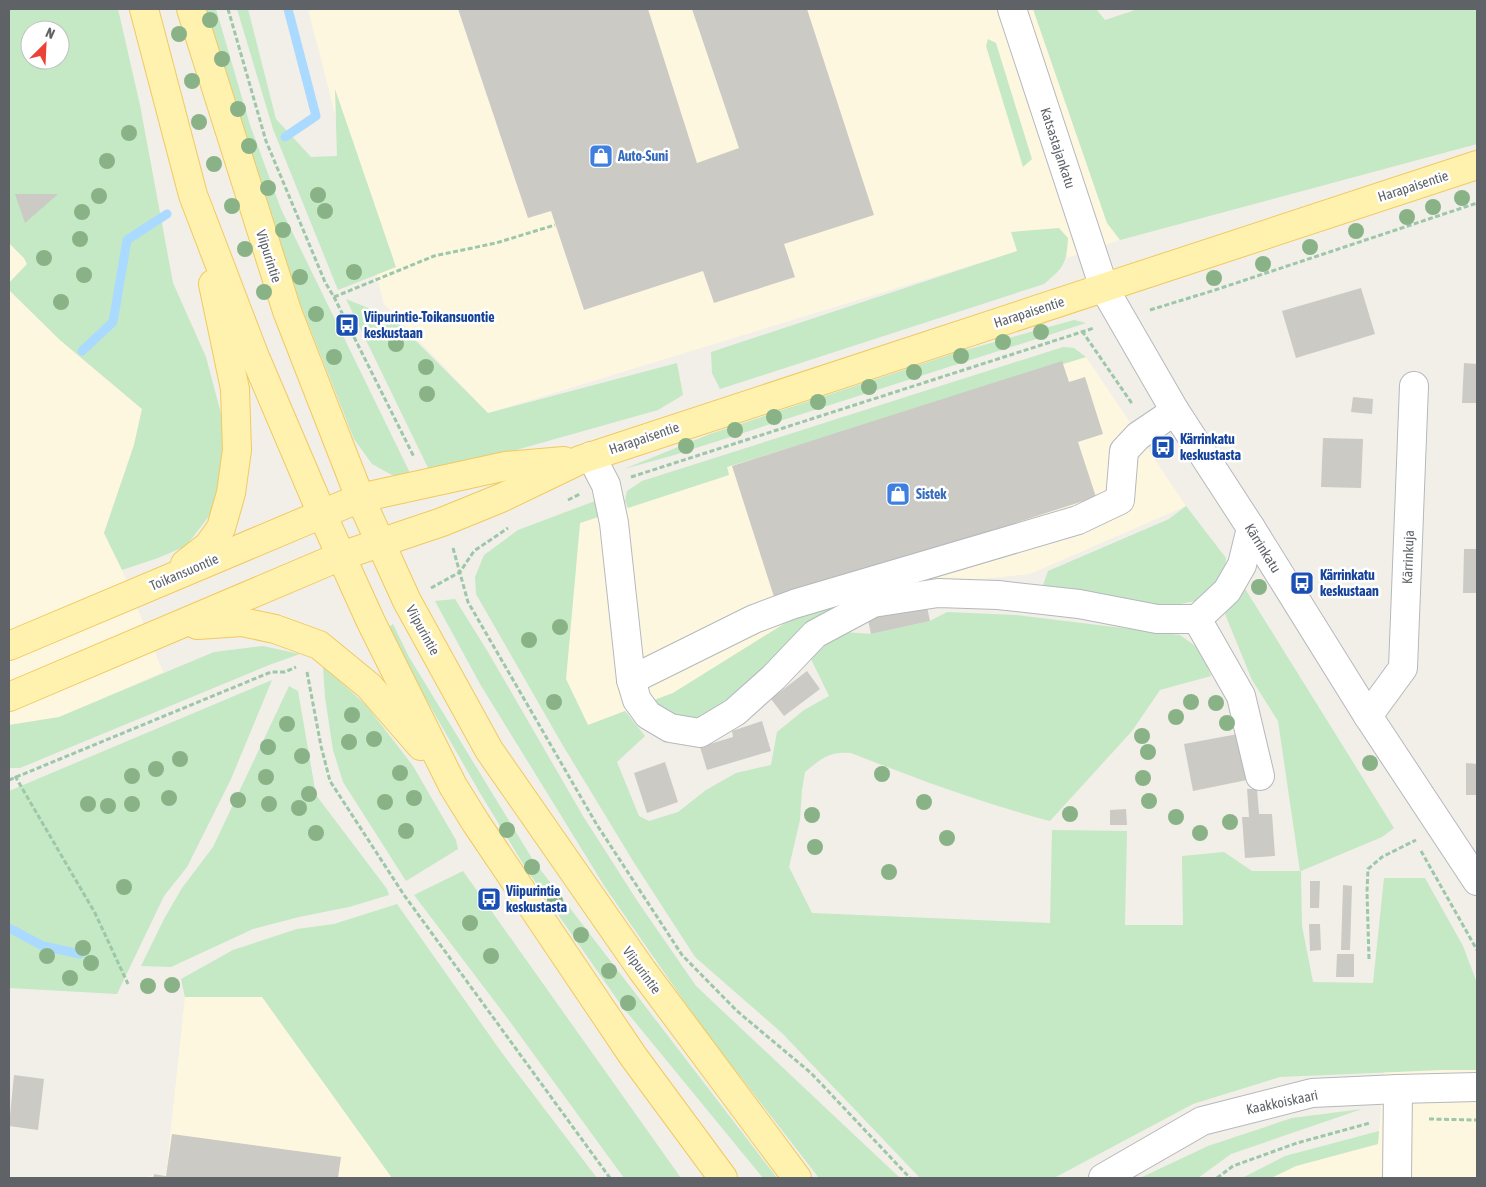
<svg xmlns="http://www.w3.org/2000/svg" width="1486" height="1187" font-family="'Asap Condensed',sans-serif">
	<rect width="100%" height="100%" fill="#f1efe8"/>
	<g fill="#fef7e0">
		<path d="M308 9H1033L1107 223 1120 240 1067 258 1068 239 1011 232 1018 251 488 413 384 304Z"/>
		<path d="M9 243 24 258 27 264 9 283Z"/>
		<path d="M9 290 60 340 142 409 134 445 104 533 122 570 163 672 59 717 9 725Z"/>
		<path d="M1086 357 1186 506 1030 574 905 587 816 604 673 693 588 725 566 679 580 523 729 475 727 467Z"/>
		<path d="M205 996H262L392 1178H146L154 1174 166 1175 185 997Z"/>
		<path d="M1442 1070H1477V1178H1271L1296 1166 1378 1144 1384 1072Z"/>
	</g>
	<g fill="#c5e8c5" fill-rule="evenodd">
		<path d="M9 9H118L140 105 173 283 206 357 224 425V465L213 511 186 546 158 558 122 570 104 533 134 445 142 409 60 340 9 290V283L27 264 24 258 9 243ZM30 30H60V60H30Z"/>
		<path d="M204 9H216L250 125 281 209 412 477 392 475 372 464 354 439 281 255Z"/>
		<path d="M237 9H248L276 119 311 157 337 156 335 89 396 267 338 290 273 129Z"/>
		<path d="M1033 9H1096L1105 20 1138 9H1477V144L1120 240 1107 223Z"/>
		<path d="M988 39 996 43 1032 159 1023 167 986 46Z"/>
		<path d="M1059 228 1068 238C1066 265 1064 267 1044 284L720 389 712 373 711 352 1017 251 1011 232Z"/>
		<path d="M346 299 393 318 488 413 677 363 683 395 658 410 431 474Z"/>
		<path d="M1074 320 1086 323 671 456 624 469 710 434 955 353Z"/>
		<path d="M1063 347 1074 348 1086 357 727 467 729 475 628 508 625 501 627 491 642 481Z"/>
		<path d="M595 501 601 516 580 523 566 679 588 725 625 711 645 736 617 762 639 816 649 821 678 812 706 790 736 773 771 765 777 732 804 710 829 696 810 657 843 632 871 634 930 621 947 612 1015 615 1180 635 1201 650 1211 676 1160 690 1132 731 1050 821C982 803 917 779 851 753 829 751 822 758 805 772L802 790 800 820 789 867 812 913 1050 923 1052 830 1127 831 1125 925H1183L1182 856 1224 852 1252 871H1300L1278 721 1252 680 1225 614 1244 587 1394 828 1382 837 1301 871 1302 926 1313 982 1373 983 1384 878H1425L1463 946 1477 983V1070H1442L1280 1077 1193 1104 1054 1178H920L782 1033 695 957 633 861 562 744 476 594 475 577 484 555 518 530Z"/>
		<path d="M1186 506 1226 558 1225 574 1201 600 1170 606 1042 588 1048 571 1169 519Z"/>
		<path d="M455 599 488 652 583 816 638 902 696 986 900 1178H819L702 1027 605 887 480 684 435 601Z"/>
		<path d="M837 600 831 614 774 666 695 723 675 718 649 702 673 693 816 604Z"/>
		<path d="M393 624 409 657 533 860 777 1178H763L621 1005 525 867 480 793 386 629Z"/>
		<path d="M263 646 300 654 269 665 20 768H10L9 725 59 717 214 652Z"/>
		<path d="M323 666 366 705 413 766 456 840 458 849 406 881 343 782 333 750 325 697Z"/>
		<path d="M272 680 231 779 187 867 164 896 117 994 9 988V791Z"/>
		<path d="M289 686 298 691 316 795 387 889 389 895 349 907 299 917 253 929 171 967 141 966 164 919 182 888 213 847Z"/>
		<path d="M463 871 681 1178H624L505 1015 414 895Z"/>
		<path d="M397 904 502 1053 597 1178H392L262 997H185L181 979 233 950 297 929 334 924Z"/>
		<path d="M1362 1109 1231 1154 1198 1178H1140L1208 1146 1292 1118Z"/>
		<path d="M1379 1131 1378 1144 1296 1166 1271 1178H1242L1285 1156Z"/>
	</g>
	<g fill="none" stroke-linecap="round" stroke-linejoin="round">
		<g stroke="#aadaff" stroke-width="9">
			<path d="M285 137 316 116 288 9"/>
			<path d="M82 351 113 322 127 240 167 214"/>
			<path d="M9 928 43 946 80 954"/>
		</g>
	</g>
	<g fill="#cccac5">
		<path d="M458 9H648L697 163 739 148 692 9H807L874 215 784 244 795 277 714 303 703 271 584 310 551 211 528 218Z"/>
		<path d="M15 194H58L25 223Z"/>
		<path d="M1361 288 1375 334 1296 358 1282 311Z"/>
		<path d="M1062 361 1069 382 1085 377 1103 434 1078 442 1096 497 775 600 732 466Z"/>
		<path d="M1464 363 1477 364V403H1462Z"/>
		<path d="M1353 397 1373 399 1372 414 1351 412Z"/>
		<path d="M1323 438 1363 439 1361 488 1321 487Z"/>
		<path d="M1464 549H1477V593H1463Z"/>
		<path d="M926 602 930 621 871 634 867 615Z"/>
		<path d="M807 671 820 689 784 716 771 699Z"/>
		<path d="M762 721 771 751 707 770 700 747 733 737 732 731Z"/>
		<path d="M1238 734 1247 780 1193 791 1184 744Z"/>
		<path d="M665 762 678 802 647 813 634 773Z"/>
		<path d="M1466 763 1477 764V795H1466Z"/>
		<path d="M1247 789H1257L1259 814H1272L1275 856 1245 858 1242 817H1249Z"/>
		<path d="M1126 809 1127 825H1110V810Z"/>
		<path d="M1310 881H1320L1319 908H1310Z"/>
		<path d="M1343 885 1352 886 1350 950H1341Z"/>
		<path d="M1309 924H1320L1321 950 1310 951Z"/>
		<path d="M1337 954H1354V977H1336Z"/>
		<path d="M14 1075 44 1079 38 1130 9 1126Z"/>
		<path d="M172 1134 341 1157 338 1178H153L154 1174 166 1176Z"/>
	</g>
	<g fill="none" stroke-linecap="round" stroke-linejoin="round">
		<g stroke="#b5b8bc" stroke-width="30">
			<g id="minor">
				<path d="M1012 9 1104 288 1175 411 1251 528 1368 716 1477 881"/>
				<path d="M591 456 606 485 614 523 631 680 754 619 794 604 1078 520 1120 500 1124 451 1138 436 1175 411"/>
				<path d="M1197 619 1241 696 1260 776"/>
				<path d="M631 680 637 700 648 715 670 728 700 733 735 712 774 677 815 634 873 603 938 593 998 595 1079 604 1157 619H1197L1227 591 1242 565 1251 528"/>
				<path d="M1368 716 1403 668 1414 386"/>
				<path d="M1103 1178 1202 1121 1312 1093 1398 1089 1477 1087"/>
				<path d="M1397 1178 1398 1089"/>
			</g>
		</g>
		<g stroke="#f2c960" stroke-width="30">
			<g id="major">
				<path d="M144 9 193 195 255 357 322 514 371 622 453 786 476 823 633 1056 723 1178"/>
				<path d="M191 9 287 311 360 498 407 601 489 750 642 970 797 1178"/>
				<path d="M185 564 208 546 221 528 231 493 237 450 235 389 213 284"/>
				<path d="M197 625 242 622 275 629 319 645 369 686 421 746"/>
				<path d="M9 646 360 498 506 466 564 461"/>
				<path d="M9 697 341 556 442 522 501 498 580 460 1477 165"/>
			</g>
		</g>
		<g stroke="#9cc7a9" stroke-width="3" stroke-dasharray="5 2.5" stroke-linecap="butt">
			<path d="M228 9 266 141 325 282 334 297 414 457"/>
			<path d="M334 297 434 256 496 243 555 225"/>
			<path d="M1150 310 1215 290 1477 203"/>
			<path d="M1082 331 1133 405"/>
			<path d="M631 477 1094 328"/>
			<path d="M568 500 580 494"/>
			<path d="M453 548 468 602 597 825 682 955 737 1011 811 1073 910 1178"/>
			<path d="M431 588 460 572 474 551 508 528"/>
			<path d="M307 672 321 746 330 781 404 895 610 1178"/>
			<path d="M15 776 95 913 128 984"/>
			<path d="M9 780 271 672H285L296 667"/>
			<path d="M1421 851 1477 950"/>
			<path d="M1369 959 1367 892 1368 869 1382 857 1416 840"/>
			<path d="M1429 1119 1477 1120"/>
			<path d="M1217 1178 1233 1166 1297 1143 1370 1123"/>
		</g>
		<use href="#minor" stroke="#fff" stroke-width="28"/>
		<use href="#major" stroke="#fff2af" stroke-width="28"/>
	</g>
	<g fill="#89b387">
		<circle cx="210" cy="20" r="8"/>
		<circle cx="179" cy="34" r="8"/>
		<circle cx="222" cy="59" r="8"/>
		<circle cx="192" cy="81" r="8"/>
		<circle cx="238" cy="109" r="8"/>
		<circle cx="199" cy="122" r="8"/>
		<circle cx="129" cy="133" r="8"/>
		<circle cx="249" cy="146" r="8"/>
		<circle cx="107" cy="161" r="8"/>
		<circle cx="214" cy="164" r="8"/>
		<circle cx="268" cy="188" r="8"/>
		<circle cx="318" cy="195" r="8"/>
		<circle cx="99" cy="196" r="8"/>
		<circle cx="1462" cy="198" r="8"/>
		<circle cx="232" cy="206" r="8"/>
		<circle cx="1433" cy="207" r="8"/>
		<circle cx="325" cy="211" r="8"/>
		<circle cx="82" cy="212" r="8"/>
		<circle cx="1407" cy="217" r="8"/>
		<circle cx="283" cy="230" r="8"/>
		<circle cx="1356" cy="231" r="8"/>
		<circle cx="80" cy="239" r="8"/>
		<circle cx="1310" cy="247" r="8"/>
		<circle cx="245" cy="249" r="8"/>
		<circle cx="44" cy="258" r="8"/>
		<circle cx="1263" cy="264" r="8"/>
		<circle cx="354" cy="272" r="8"/>
		<circle cx="84" cy="275" r="8"/>
		<circle cx="300" cy="277" r="8"/>
		<circle cx="1214" cy="278" r="8"/>
		<circle cx="264" cy="292" r="8"/>
		<circle cx="61" cy="302" r="8"/>
		<circle cx="316" cy="314" r="8"/>
		<circle cx="1041" cy="332" r="8"/>
		<circle cx="1003" cy="342" r="8"/>
		<circle cx="396" cy="344" r="8"/>
		<circle cx="961" cy="356" r="8"/>
		<circle cx="334" cy="357" r="8"/>
		<circle cx="426" cy="367" r="8"/>
		<circle cx="914" cy="372" r="8"/>
		<circle cx="869" cy="387" r="8"/>
		<circle cx="427" cy="394" r="8"/>
		<circle cx="818" cy="402" r="8"/>
		<circle cx="774" cy="417" r="8"/>
		<circle cx="735" cy="430" r="8"/>
		<circle cx="686" cy="446" r="8"/>
		<circle cx="1259" cy="587" r="8"/>
		<circle cx="560" cy="627" r="8"/>
		<circle cx="529" cy="640" r="8"/>
		<circle cx="554" cy="702" r="8"/>
		<circle cx="1191" cy="702" r="8"/>
		<circle cx="1216" cy="703" r="8"/>
		<circle cx="352" cy="715" r="8"/>
		<circle cx="1176" cy="717" r="8"/>
		<circle cx="1227" cy="723" r="8"/>
		<circle cx="287" cy="724" r="8"/>
		<circle cx="1142" cy="736" r="8"/>
		<circle cx="374" cy="739" r="8"/>
		<circle cx="349" cy="742" r="8"/>
		<circle cx="268" cy="747" r="8"/>
		<circle cx="1148" cy="752" r="8"/>
		<circle cx="302" cy="756" r="8"/>
		<circle cx="180" cy="759" r="8"/>
		<circle cx="1370" cy="763" r="8"/>
		<circle cx="156" cy="769" r="8"/>
		<circle cx="400" cy="773" r="8"/>
		<circle cx="882" cy="774" r="8"/>
		<circle cx="132" cy="776" r="8"/>
		<circle cx="266" cy="777" r="8"/>
		<circle cx="1143" cy="778" r="8"/>
		<circle cx="309" cy="794" r="8"/>
		<circle cx="169" cy="798" r="8"/>
		<circle cx="414" cy="798" r="8"/>
		<circle cx="238" cy="800" r="8"/>
		<circle cx="1149" cy="801" r="8"/>
		<circle cx="385" cy="802" r="8"/>
		<circle cx="924" cy="802" r="8"/>
		<circle cx="88" cy="804" r="8"/>
		<circle cx="132" cy="804" r="8"/>
		<circle cx="269" cy="804" r="8"/>
		<circle cx="108" cy="806" r="8"/>
		<circle cx="299" cy="808" r="8"/>
		<circle cx="1070" cy="814" r="8"/>
		<circle cx="812" cy="815" r="8"/>
		<circle cx="1176" cy="817" r="8"/>
		<circle cx="1230" cy="822" r="8"/>
		<circle cx="507" cy="830" r="8"/>
		<circle cx="406" cy="831" r="8"/>
		<circle cx="316" cy="833" r="8"/>
		<circle cx="1200" cy="833" r="8"/>
		<circle cx="947" cy="838" r="8"/>
		<circle cx="815" cy="847" r="8"/>
		<circle cx="532" cy="867" r="8"/>
		<circle cx="889" cy="872" r="8"/>
		<circle cx="124" cy="887" r="8"/>
		<circle cx="555" cy="901" r="8"/>
		<circle cx="470" cy="923" r="8"/>
		<circle cx="581" cy="935" r="8"/>
		<circle cx="83" cy="948" r="8"/>
		<circle cx="47" cy="956" r="8"/>
		<circle cx="491" cy="956" r="8"/>
		<circle cx="91" cy="963" r="8"/>
		<circle cx="609" cy="971" r="8"/>
		<circle cx="70" cy="978" r="8"/>
		<circle cx="172" cy="985" r="8"/>
		<circle cx="148" cy="986" r="8"/>
		<circle cx="628" cy="1003" r="8"/>
	</g>
	<defs>
		<g id="shop-square" transform="scale(1.25)"><rect x="-9" y="-9" width="18" height="18" rx="4" fill="#3f7fe0" stroke="#fff"/><path d="M-5-2.5h2.3a2.7 3.5 0 0 1 5.4 0H5L5.5 6h-11ZM-1.5-2.5h3a1.5 2.3 0 0 0-3 0Z" fill="#fff"/></g>
		<g id="bus-square" transform="scale(1.25)"><rect x="-9" y="-9" width="18" height="18" rx="4" fill="#1a4fb4" stroke="#fff"/><path d="M-5-6H5V4H4V6H2V4H-2V6H-4V4H-5ZM-3.5-4V0h7V-4ZM-3.5 1.2v1.5H-2V1.2ZM2 1.2v1.5H3.5V1.2Z" fill="#fff"/></g>
	</defs>
	<g fill-rule="evenodd">
		<use href="#shop-square" x="601" y="156"/>
		<use href="#bus-square" x="347" y="325"/>
		<use href="#bus-square" x="1163" y="447"/>
		<use href="#shop-square" x="898" y="494"/>
		<use href="#bus-square" x="1302" y="583"/>
		<use href="#bus-square" x="489" y="899"/>
	</g>
	<g text-anchor="middle" dominant-baseline="central" stroke-width="5" stroke-linejoin="round" paint-order="stroke">
		<g font-size="14" fill="#5f6368" stroke="#fff">
			<text transform="translate(1058 148) rotate(72)">Katsastajankatu</text>
			<text transform="translate(1413 186) rotate(-18)">Harapaisentie</text>
			<text transform="translate(269 256) rotate(72)">Viipurintie</text>
			<text transform="translate(1029 312) rotate(-18)">Harapaisentie</text>
			<text transform="translate(644 438) rotate(-19)">Harapaisentie</text>
			<text transform="translate(1263 548) rotate(58)">Kärrinkatu</text>
			<text transform="translate(1408 557) rotate(-88)">Kärrinkuja</text>
			<text transform="translate(184 572) rotate(-23)">Toikansuontie</text>
			<text transform="translate(423 630) rotate(61)">Viipurintie</text>
			<text transform="translate(642 970) rotate(54)">Viipurintie</text>
			<text transform="translate(1282 1102) rotate(-12)">Kaakkoiskaari</text>
		</g>
		<g font-size="14" font-weight="bold" fill="#366cbe" stroke="#fff" text-anchor="start">
			<text x="618" y="156">Auto-Suni</text>
			<text x="916" y="494">Sistek</text>
		</g>
		<g font-size="14" font-weight="bold" fill="#164399" stroke="#fff" text-anchor="start">
			<text x="364" y="317">Viipurintie-Toikansuontie<tspan x="364" dy="16">keskustaan</tspan></text>
			<text x="1180" y="439">Kärrinkatu<tspan x="1180" dy="16">keskustasta</tspan></text>
			<text x="1320" y="575">Kärrinkatu<tspan x="1320" dy="16">keskustaan</tspan></text>
			<text x="506" y="891">Viipurintie<tspan x="506" dy="16">keskustasta</tspan></text>
		</g>
	</g>
	<rect width="1486" height="1187" fill="none" stroke="#5f6368" stroke-width="20"/>
	<g transform="translate(45 45) rotate(24)"><circle r="24" fill="#ffffff" stroke="#bfc1c3"/>
	<path d="M0-4L9 19L0 12L-9 19Z" fill="#ea4335"/>
	<text y="-8" font-size="14" font-weight="bold" text-anchor="middle" fill="#5f6368">N</text>
	</g>
</svg>
